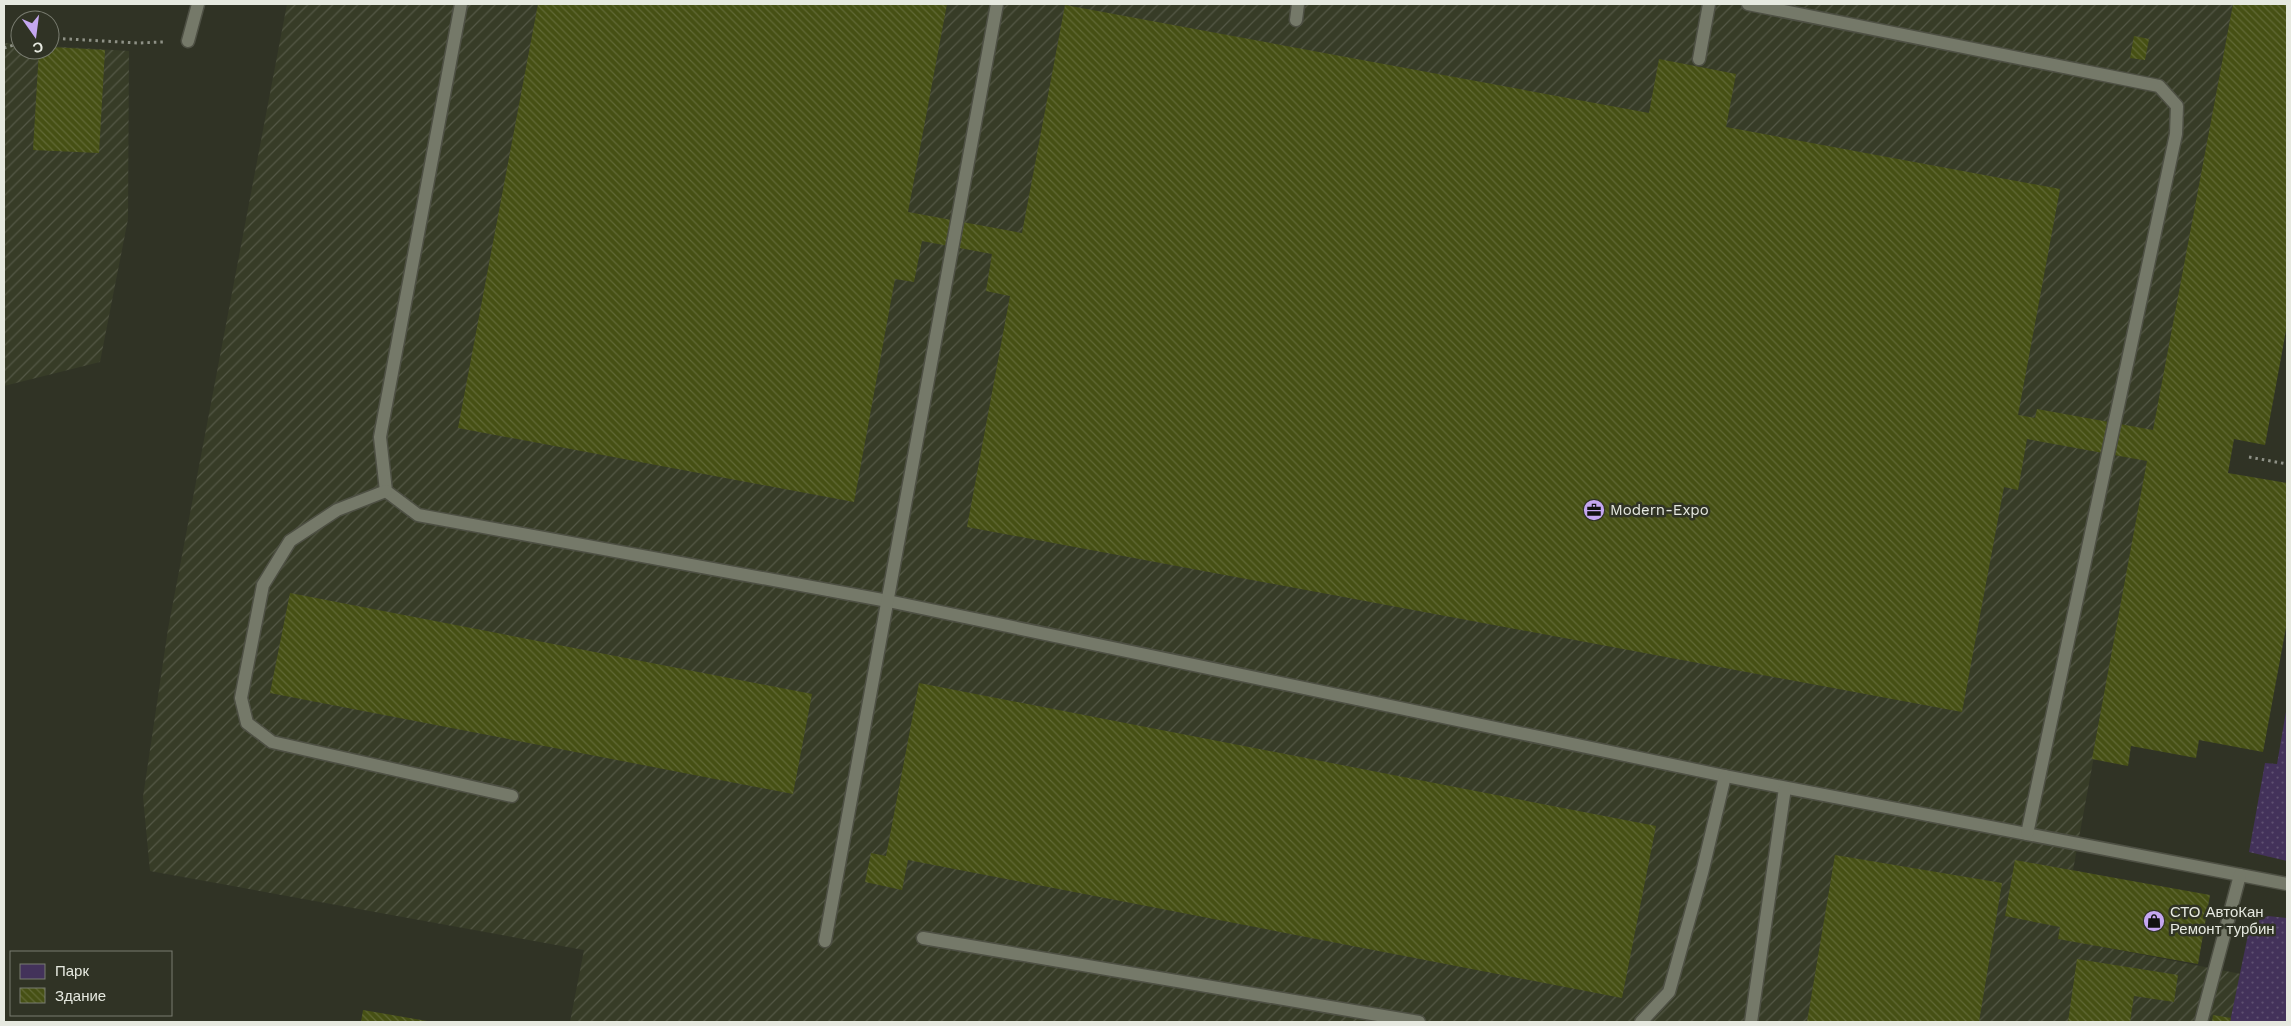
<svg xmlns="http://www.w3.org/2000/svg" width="2291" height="1026" font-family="'Work Sans',sans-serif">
	<defs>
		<pattern id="industrial-furrows" width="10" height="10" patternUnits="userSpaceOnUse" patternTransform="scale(1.25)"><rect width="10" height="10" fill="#373c27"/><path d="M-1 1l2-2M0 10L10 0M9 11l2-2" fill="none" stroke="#545846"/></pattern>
		<pattern id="green-dots" width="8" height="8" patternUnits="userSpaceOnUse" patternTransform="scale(1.25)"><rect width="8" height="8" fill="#43325a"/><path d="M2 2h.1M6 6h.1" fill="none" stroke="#5e5071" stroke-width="1.8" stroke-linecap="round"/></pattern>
		<pattern id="building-back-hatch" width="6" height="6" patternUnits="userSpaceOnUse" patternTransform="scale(1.25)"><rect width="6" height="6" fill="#465014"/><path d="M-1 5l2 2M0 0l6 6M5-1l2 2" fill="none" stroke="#616936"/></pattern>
	</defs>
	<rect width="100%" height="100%" fill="#303325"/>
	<g fill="url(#industrial-furrows)">
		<path d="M287 4H2233L2073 870 2109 877 2097 946 2241 974 2230 1022H570L584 950 150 871 143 797 168 629Z"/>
		<path d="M4 43 20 44V50H50V46L129 51 128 219 100 362 4 386Z"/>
	</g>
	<g fill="url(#green-dots)">
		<path d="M2287 706V861L2249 852 2265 763 2277 764Z"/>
		<path d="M2268 916 2287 918V1022H2230L2250 925Z"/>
	</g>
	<g fill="url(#building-back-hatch)">
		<path d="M538 4H947L908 212 1022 233 1065 5 1649 113 1659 59 1736 74 1726 127 2060 189 2018 415 2035 418 2037 409 2153 430 2233 4H2287V325L2265 445 2234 439 2228 473 2287 483V622L2263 752 2199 740 2196 758 2131 746 2128 766 2092 759 2147 461 2027 439 2018 490 2004 487 1962 712 967 527 1010 296 986 291 992 254 922 241 914 282 895 279 854 502 458 428Z"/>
		<path d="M2134 36 2149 39 2145 60 2130 58Z"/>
		<path d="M50 47 105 50 99 153 33 150 39 50H50Z"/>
		<path d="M290 593 812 694 793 794 270 693Z"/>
		<path d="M919 683 1656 826 1622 998 908 860 902 890 865 882 871 853 886 856Z"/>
		<path d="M1835 855 2002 883 1979 1022H1807Z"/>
		<path d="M2015 860 2210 895 2198 964 2058 939 2060 927 2005 916Z"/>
		<path d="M2077 959 2178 975 2174 1002 2134 996 2130 1022H2068Z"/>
		<path d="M363 1010 427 1021V1022H361Z"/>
		<path d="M2213 1015 2231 1018 2230 1022H2212Z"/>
	</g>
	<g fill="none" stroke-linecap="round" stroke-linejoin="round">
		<g stroke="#4e5044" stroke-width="15">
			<g id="service">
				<path d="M461 4 380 437 386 491 418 515 888 601 1725 776 2287 884"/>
				<path d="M1748 4 2159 86 2177 106 2176 134 2027 834"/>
				<path d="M1296 20 1298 4"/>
				<path d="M188 41 198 4"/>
				<path d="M1699 59 1709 4"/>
				<path d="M386 491 337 510 290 541 263 585 241 698 247 723 272 742 512 796"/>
				<path d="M923 938 1419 1022"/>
				<path d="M825 941 997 4"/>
				<path d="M1641 1022 1669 992 1702 873 1725 776"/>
				<path d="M1751 1022 1785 788"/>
				<path d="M2201 1022 2240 875"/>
			</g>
		</g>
		<g stroke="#8e9186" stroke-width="3" stroke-dasharray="2.5 4" stroke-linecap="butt">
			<path d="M50 38 138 43 163 42"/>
			<path d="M4 48 20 43"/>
			<path d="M2249 457 2287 464"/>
		</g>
		<use href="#service" stroke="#757969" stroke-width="12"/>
	</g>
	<defs>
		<g id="office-disc" transform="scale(1.125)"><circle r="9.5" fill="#c5a7f1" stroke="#303325"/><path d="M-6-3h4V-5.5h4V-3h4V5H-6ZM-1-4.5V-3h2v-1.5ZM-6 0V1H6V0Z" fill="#111"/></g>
		<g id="shop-disc" transform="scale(1.125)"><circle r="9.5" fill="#c5a7f1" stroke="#303325"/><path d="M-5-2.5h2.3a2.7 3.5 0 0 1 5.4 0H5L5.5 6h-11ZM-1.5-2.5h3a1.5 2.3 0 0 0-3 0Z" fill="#111"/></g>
	</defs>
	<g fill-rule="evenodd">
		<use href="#office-disc" x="1594" y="510"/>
		<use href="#shop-disc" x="2154" y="921"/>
	</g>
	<g text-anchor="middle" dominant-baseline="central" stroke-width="5" stroke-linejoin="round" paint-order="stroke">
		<g font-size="15" fill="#e6e9e0" stroke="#303325" text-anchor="start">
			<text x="1610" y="510">Modern-Expo</text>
			<text x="2170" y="912">СТО АвтоКан<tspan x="2170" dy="17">Ремонт турбин</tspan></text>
		</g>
	</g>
	<rect width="2291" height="1026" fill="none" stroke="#e6e9e0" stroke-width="10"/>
	<rect x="10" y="951" width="162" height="65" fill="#303325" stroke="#797c70"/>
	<rect x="20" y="964" width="25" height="15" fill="#43325a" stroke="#797c70"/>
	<text x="55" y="976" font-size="15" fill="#e6e9e0">Парк</text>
	<rect x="20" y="988" width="25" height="15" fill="url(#building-back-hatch)" stroke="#797c70"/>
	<text x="55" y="1001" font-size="15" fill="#e6e9e0">Здание</text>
	<g transform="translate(35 35) rotate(166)"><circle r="24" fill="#303325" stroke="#797c70"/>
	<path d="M0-4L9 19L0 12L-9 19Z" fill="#c5a7f1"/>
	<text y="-8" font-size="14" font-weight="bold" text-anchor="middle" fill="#e6e9e0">С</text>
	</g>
</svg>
